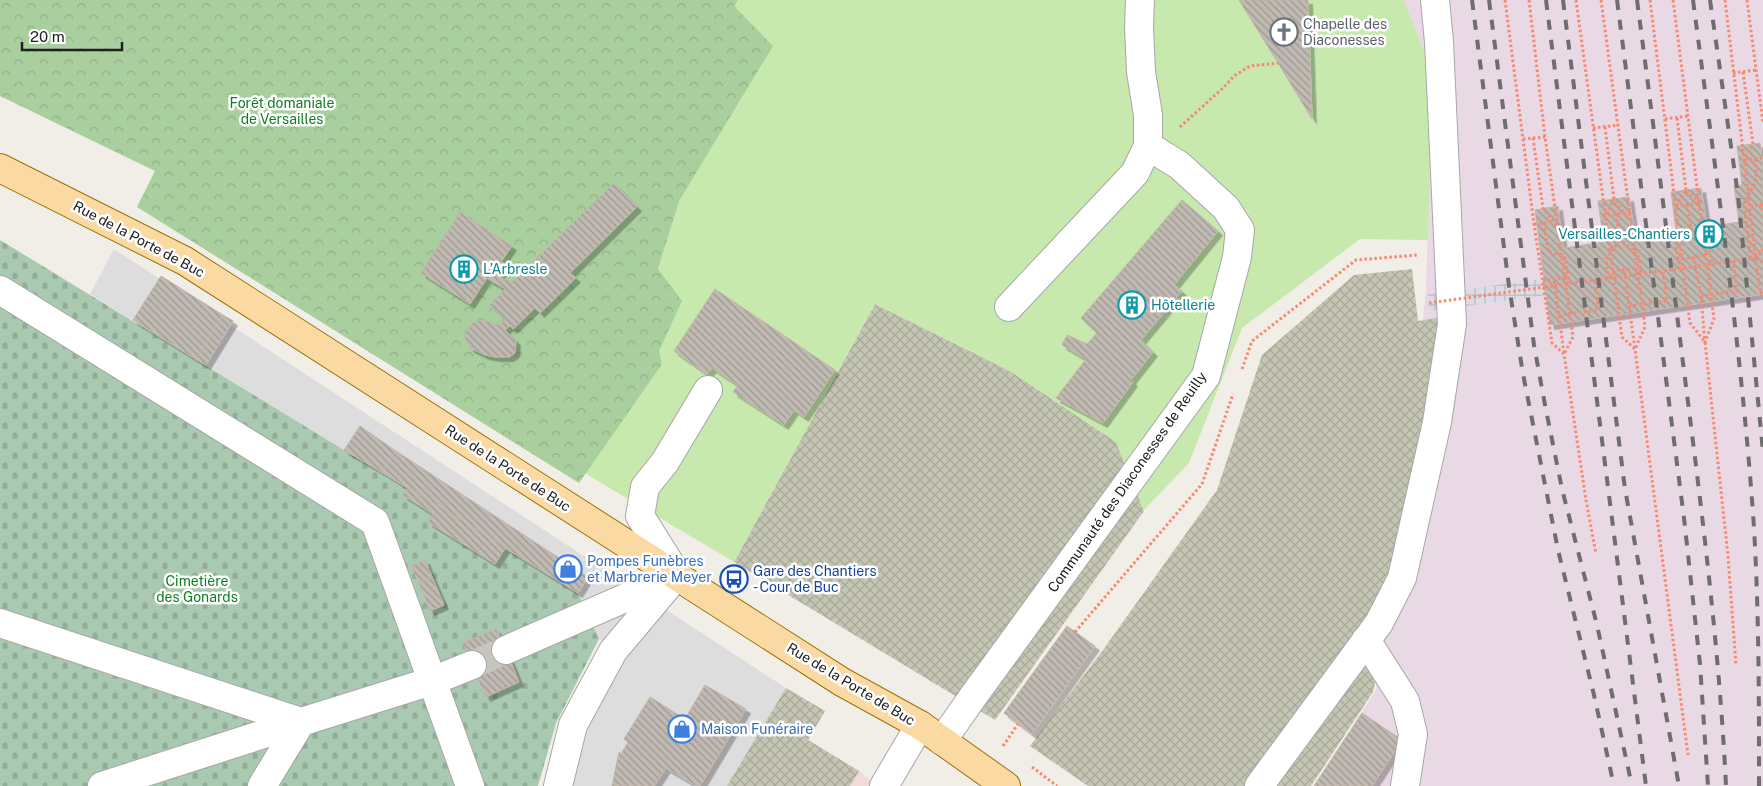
<svg xmlns="http://www.w3.org/2000/svg" width="1763" height="786" font-family="'Public Sans',sans-serif">
	<defs>
		<pattern id="construction-cross-hatch" width="8" height="8" patternUnits="userSpaceOnUse" patternTransform="scale(1.25)"><rect width="8" height="8" fill="#c4c5b2"/><path d="M0 0l8 8M0 8l8-8" fill="none" stroke="#a8a999"/></pattern>
		<pattern id="forest-crowns" width="20" height="18" patternUnits="userSpaceOnUse" patternTransform="scale(1.25)"><rect width="20" height="18" fill="#a8cf9d"/><path d="M2 6a3 3 0 1 1 6 0M12 15a3 3 0 1 1 6 0" fill="none" stroke="#90b187"/></pattern>
		<pattern id="cemetery-stones" width="16" height="16" patternUnits="userSpaceOnUse" patternTransform="scale(1.25)"><rect width="16" height="16" fill="#a9c9b0"/><path d="M2 7V4a2 2 0 0 1 4 0v3zM10 15v-3a2 2 0 0 1 4 0v3z" fill="#91ac97"/></pattern>
		<pattern id="plaza-grid" width="8" height="8" patternUnits="userSpaceOnUse" patternTransform="scale(1.25)"><rect width="8" height="8" fill="#dcdbe6"/><path d="M0 4h8M4 0v8" fill="none" stroke="#bcbcc5"/></pattern>
		<pattern id="building-back-hatch" width="6" height="6" patternUnits="userSpaceOnUse" patternTransform="scale(1.25)"><rect width="6" height="6" fill="#c1bab3"/><path d="M-1 5l2 2M0 0l6 6M5-1l2 2" fill="none" stroke="#9c9791"/></pattern>
		<filter id="shadow"><feDropShadow dx="4.5" dy="4.5" stdDeviation="0" flood-color="#0004"/></filter>
	</defs>
	<rect width="100%" height="100%" fill="#f1eee7"/>
	<path fill="#dedddd" d="M114 249 786 688 825 711 808 740 859 771 850 786H573L584 730 625 659 599 639 588 614 344 450 90 294Z"/>
	<path fill="#f1dad7" d="M859 771 877 786H850Z"/>
	<path fill="#e9d9e5" d="M1404 0H1763V786H1314L1375 692 1393 578 1426 291 1432 72Z"/>
	<g fill="url(#construction-cross-hatch)">
		<path d="M1412 269 1418 321 1449 316 1373 692 1311 786H1088L1030 746 1103 650 1217 490 1262 355 1354 275Z"/>
		<path d="M875 304 1010 371 1116 442 1144 511 995 720 734 562Z"/>
		<path d="M786 688 825 711 808 740 859 771 850 786H727Z"/>
	</g>
	<path fill="#c7e9ae" d="M493 0H1404L1432 72 1428 240 1360 239 1242 328 1189 463 1144 510 1116 442 1010 371 875 304 734 562 137 207Z"/>
	<path fill="url(#forest-crowns)" d="M0 0H738L734 6 773 46 679 201 658 269 682 301 659 351 662 364 579 483 137 207 155 171 0 96Z"/>
	<path fill="url(#cemetery-stones)" d="M0 240 578 593 599 639 556 723 538 786H0Z"/>
	<path fill="url(#plaza-grid)" d="M1544 279 1546 295 1429 311 1428 294Z"/>
	<g fill="url(#building-back-hatch)" stroke="#c2b6a9" filter="url(#shadow)">
		<path d="M1239 0H1308L1312 119 1278 63Z"/>
		<path d="M1760 143 1763 168V294L1550 325 1535 210 1558 206 1563 248 1604 242 1598 201 1629 197 1635 237 1676 231 1671 192 1701 188 1707 227 1739 222 1734 186 1742 185 1737 146Z"/>
		<path d="M614 183 637 207 570 273 576 278 540 313 535 308 513 329 510 326 505 330 516 341 515 353 509 357H496L485 355 470 348 465 338 466 332 472 323 483 320 499 325 505 320 490 305 505 289 487 278 470 304 421 273 460 212 512 246 501 262 507 265 499 276 511 283Z"/>
		<path d="M1182 200 1218 231 1174 285 1182 291 1141 340 1153 352 1131 380 1133 382 1103 423 1056 398 1086 359 1062 345 1067 335 1087 344 1097 333 1081 318Z"/>
		<path d="M161 276 223 315 196 359 133 320Z"/>
		<path d="M715 289 835 370 804 417 794 410 784 425 733 392 738 385 712 368 707 374 674 351Z"/>
		<path d="M223 315 233 321 206 365 196 359Z"/>
		<path d="M360 426 396 451 382 472 344 450Z"/>
		<path d="M396 451 588 577 578 593 382 472Z"/>
		<path d="M409 488 506 547 495 564 428 522 433 514 403 495Z"/>
		<path d="M425 560 432 577 419 583 411 566Z"/>
		<path d="M432 577 444 605 430 611 419 583Z"/>
		<path d="M1067 626 1095 646 1032 734 1004 713Z"/>
		<path d="M496 629 501 639 468 655 463 643Z"/>
		<path d="M501 639 510 660 476 675 468 655Z"/>
		<path d="M510 660 519 682 486 697 476 675Z"/>
		<path d="M705 685 746 709 700 786H697L666 768 654 786H612L619 752 621 754 628 742 624 739 650 697 685 719Z"/>
		<path d="M1362 713 1402 740 1372 786H1314Z"/>
	</g>
	<g fill="none" stroke-linecap="round" stroke-linejoin="round">
		<path stroke="#c7c5bf" stroke-width="28" stroke-dasharray="28 14" stroke-linecap="butt" d="M472 665 506 650"/>
		<g stroke="#a7a7a7" stroke-width="30">
			<g id="minor">
				<path d="M0 290 375 522 470 786"/>
				<path d="M1009 307 1135 173 1148 146V115L1141 72 1139 27 1140 0"/>
				<path d="M677 575 640 516 645 487 665 462 708 390"/>
				<path d="M0 623 301 722 262 786"/>
				<path d="M1366 640 1405 701 1413 734 1405 786"/>
				<path d="M506 650 671 578"/>
				<path d="M942 741 972 698 1206 376 1237 257 1240 230 1226 208 1179 165 1148 146"/>
				<path d="M102 786 301 722 432 681 472 665"/>
				<path d="M558 786 573 725 613 651 677 575"/>
				<path d="M884 786 920 725"/>
				<path d="M1259 786 1379 623 1402 578 1437 422 1452 324 1439 42 1435 0"/>
			</g>
		</g>
		<g stroke="#9a7203" stroke-width="30">
			<path id="major" d="M0 168 185 261 842 682 920 725 1006 786"/>
		</g>
		<g stroke="#f78871" stroke-width="3" stroke-dasharray="2.5 2.5" stroke-linecap="butt">
			<path d="M1505 0 1534 224 1552 343 1564 354 1586 500 1596 554"/>
			<path d="M1529 0 1545 137 1573 337 1564 354 1554 279"/>
			<path d="M1576 0 1622 337 1635 349 1688 755"/>
			<path d="M1601 0 1645 327 1635 349 1624 269"/>
			<path d="M1650 0 1690 323 1705 342 1728 556 1736 665"/>
			<path d="M1673 0 1714 319 1705 342 1701 296 1694 257"/>
			<path d="M1725 0 1760 292 1763 295"/>
			<path d="M1747 0 1763 123"/>
			<path d="M1743 72 1753 144 1745 158"/>
			<path d="M1733 73 1756 70"/>
			<path d="M1677 118 1686 190"/>
			<path d="M1665 119 1688 116"/>
			<path d="M1180 127 1224 87 1234 76 1250 66 1278 63"/>
			<path d="M1605 127 1614 199"/>
			<path d="M1593 128 1619 125"/>
			<path d="M1533 138 1543 208 1557 227"/>
			<path d="M1523 139 1545 137"/>
			<path d="M1745 160 1763 158"/>
			<path d="M1687 204 1691 230 1709 243 1712 264"/>
			<path d="M1762 204 1763 211"/>
			<path d="M1676 206 1686 190 1700 203"/>
			<path d="M1676 206 1700 203"/>
			<path d="M1750 206 1763 204"/>
			<path d="M1616 214 1620 240 1638 255 1641 274"/>
			<path d="M1608 215 1629 212"/>
			<path d="M1605 219 1614 199 1628 219"/>
			<path d="M1544 223 1548 251 1565 258 1569 284"/>
			<path d="M1534 224 1553 222"/>
			<path d="M1763 249 1757 258 1763 263"/>
			<path d="M1751 258 1744 203 1757 179 1755 159"/>
			<path d="M1682 259 1706 255"/>
			<path d="M1680 269 1676 245 1691 230"/>
			<path d="M1612 271 1636 268"/>
			<path d="M1608 279 1606 259 1620 240"/>
			<path d="M1543 281 1565 277"/>
			<path d="M1545 287 1756 258"/>
			<path d="M1701 296 1737 291 1733 261"/>
			<path d="M1629 306 1667 301 1663 271"/>
			<path d="M1559 315 1598 310 1596 280"/>
			<path d="M1242 369 1252 341 1356 260 1418 255"/>
			<path d="M1075 632 1202 484 1233 394"/>
			<path d="M1003 746 1018 724"/>
			<path d="M1032 767 1057 786"/>
		</g>
		<use href="#minor" stroke="#fff" stroke-width="28"/>
		<use href="#major" stroke="#fadaa2" stroke-width="28"/>
		<g stroke="#6e6e6e" stroke-width="4" stroke-dasharray="10 10" stroke-linecap="butt">
			<path d="M1472 0 1509 286 1523 374 1558 550 1594 695 1614 786"/>
			<path d="M1489 0 1534 345 1545 405 1562 489 1597 625 1632 786"/>
			<path d="M1546 0 1646 786"/>
			<path d="M1563 0 1625 489 1679 786"/>
			<path d="M1617 0 1684 518 1700 664 1708 786"/>
			<path d="M1637 0C1653 121 1668 242 1683 363 1701 504 1719 644 1726 786"/>
			<path d="M1693 0C1716 176 1742 351 1754 528 1759 614 1759 700 1759 786"/>
			<path d="M1710 0 1738 195 1763 452"/>
		</g>
		<path stroke="#f78871" stroke-width="3" stroke-dasharray="2.5 2.5" stroke-linecap="butt" d="M1429 303 1545 287"/>
	</g>
	<defs>
		<g id="church-ring" transform="scale(1.4375)"><circle r="9.5" fill="#fff" stroke="#6b7280" stroke-width="1.5"/><path d="M-1.2-6h2.4v3.5h3.3v2.4h-3.3V6h-2.4V-.1h-3.3v-2.4h3.3Z" fill="#6b7280"/></g>
		<g id="building-ring" transform="scale(1.4375)"><circle r="9.5" fill="#fff" stroke="#0f9aa8" stroke-width="1.5"/><path d="M-4-6H4V6H1V3H-1V6H-4ZM-2.5-4.3h1.7v1.8h-1.7ZM.8-4.3h1.7v1.8H.8ZM-2.5-1h1.7V.8h-1.7ZM.8-1h1.7V.8H.8Z" fill="#0f9aa8"/></g>
		<g id="shop-ring" transform="scale(1.4375)"><circle r="9.5" fill="#fff" stroke="#3f7fe0" stroke-width="1.5"/><path d="M-5-2.5h2.3a2.7 3.5 0 0 1 5.4 0H5L5.5 6h-11ZM-1.5-2.5h3a1.5 2.3 0 0 0-3 0Z" fill="#3f7fe0"/></g>
		<g id="bus-ring" transform="scale(1.4375)"><circle r="9.5" fill="#fff" stroke="#1a4fb4" stroke-width="1.5"/><path d="M-5-6H5V4H4V6H2V4H-2V6H-4V4H-5ZM-3.5-4V0h7V-4ZM-3.5 1.2v1.5H-2V1.2ZM2 1.2v1.5H3.5V1.2Z" fill="#1a4fb4"/></g>
	</defs>
	<g fill-rule="evenodd">
		<use href="#church-ring" x="1284" y="32"/>
		<use href="#building-ring" x="1709" y="234"/>
		<use href="#building-ring" x="464" y="269"/>
		<use href="#building-ring" x="1132" y="305"/>
		<use href="#shop-ring" x="568" y="569"/>
		<use href="#bus-ring" x="734" y="579"/>
		<use href="#shop-ring" x="682" y="729"/>
	</g>
	<g text-anchor="middle" dominant-baseline="central" stroke-width="5" stroke-linejoin="round" paint-order="stroke">
		<g font-size="14" fill="#5b616d" stroke="#fff" text-anchor="start">
			<text x="1303" y="24">Chapelle des<tspan x="1303" dy="16">Diaconesses</tspan></text>
		</g>
		<g font-size="14" fill="#0e7f1f" stroke="#fff">
			<text x="282" y="103">Forêt domaniale<tspan x="282" dy="16">de Versailles</tspan></text>
			<text x="197" y="581">Cimetière<tspan x="197" dy="16">des Gonards</tspan></text>
		</g>
		<g font-size="14" fill="#0d838f" stroke="#fff" text-anchor="start">
			<text x="1690" y="234" text-anchor="end">Versailles-Chantiers</text>
			<text x="483" y="269">L’Arbresle</text>
			<text x="1151" y="305">Hôtellerie</text>
		</g>
		<g font-size="14" fill="#202020" stroke="#fff">
			<text transform="translate(139 239) rotate(28)">Rue de la Porte de Buc</text>
			<text transform="translate(508 468) rotate(33)">Rue de la Porte de Buc</text>
			<text transform="translate(1127 482) rotate(-55)">Communauté des Diaconesses de Reuilly</text>
			<text transform="translate(851 684) rotate(31)">Rue de la Porte de Buc</text>
		</g>
		<g font-size="14" fill="#366cbe" stroke="#fff" text-anchor="start">
			<text x="587" y="561">Pompes Funèbres<tspan x="587" dy="16">et Marbrerie Meyer</tspan></text>
			<text x="701" y="729">Maison Funéraire</text>
		</g>
		<g font-size="14" fill="#164399" stroke="#fff" text-anchor="start">
			<text x="753" y="571">Gare des Chantiers<tspan x="753" dy="16">- Cour de Buc</tspan></text>
		</g>
	</g>
	<path d="M22 42v8h100v-8" fill="none" stroke="#202020" stroke-width="2.5"/>
	<text x="30" y="42" font-size="15" fill="#202020" stroke="#ffffff" stroke-width="4" paint-order="stroke">20 m</text>
</svg>
